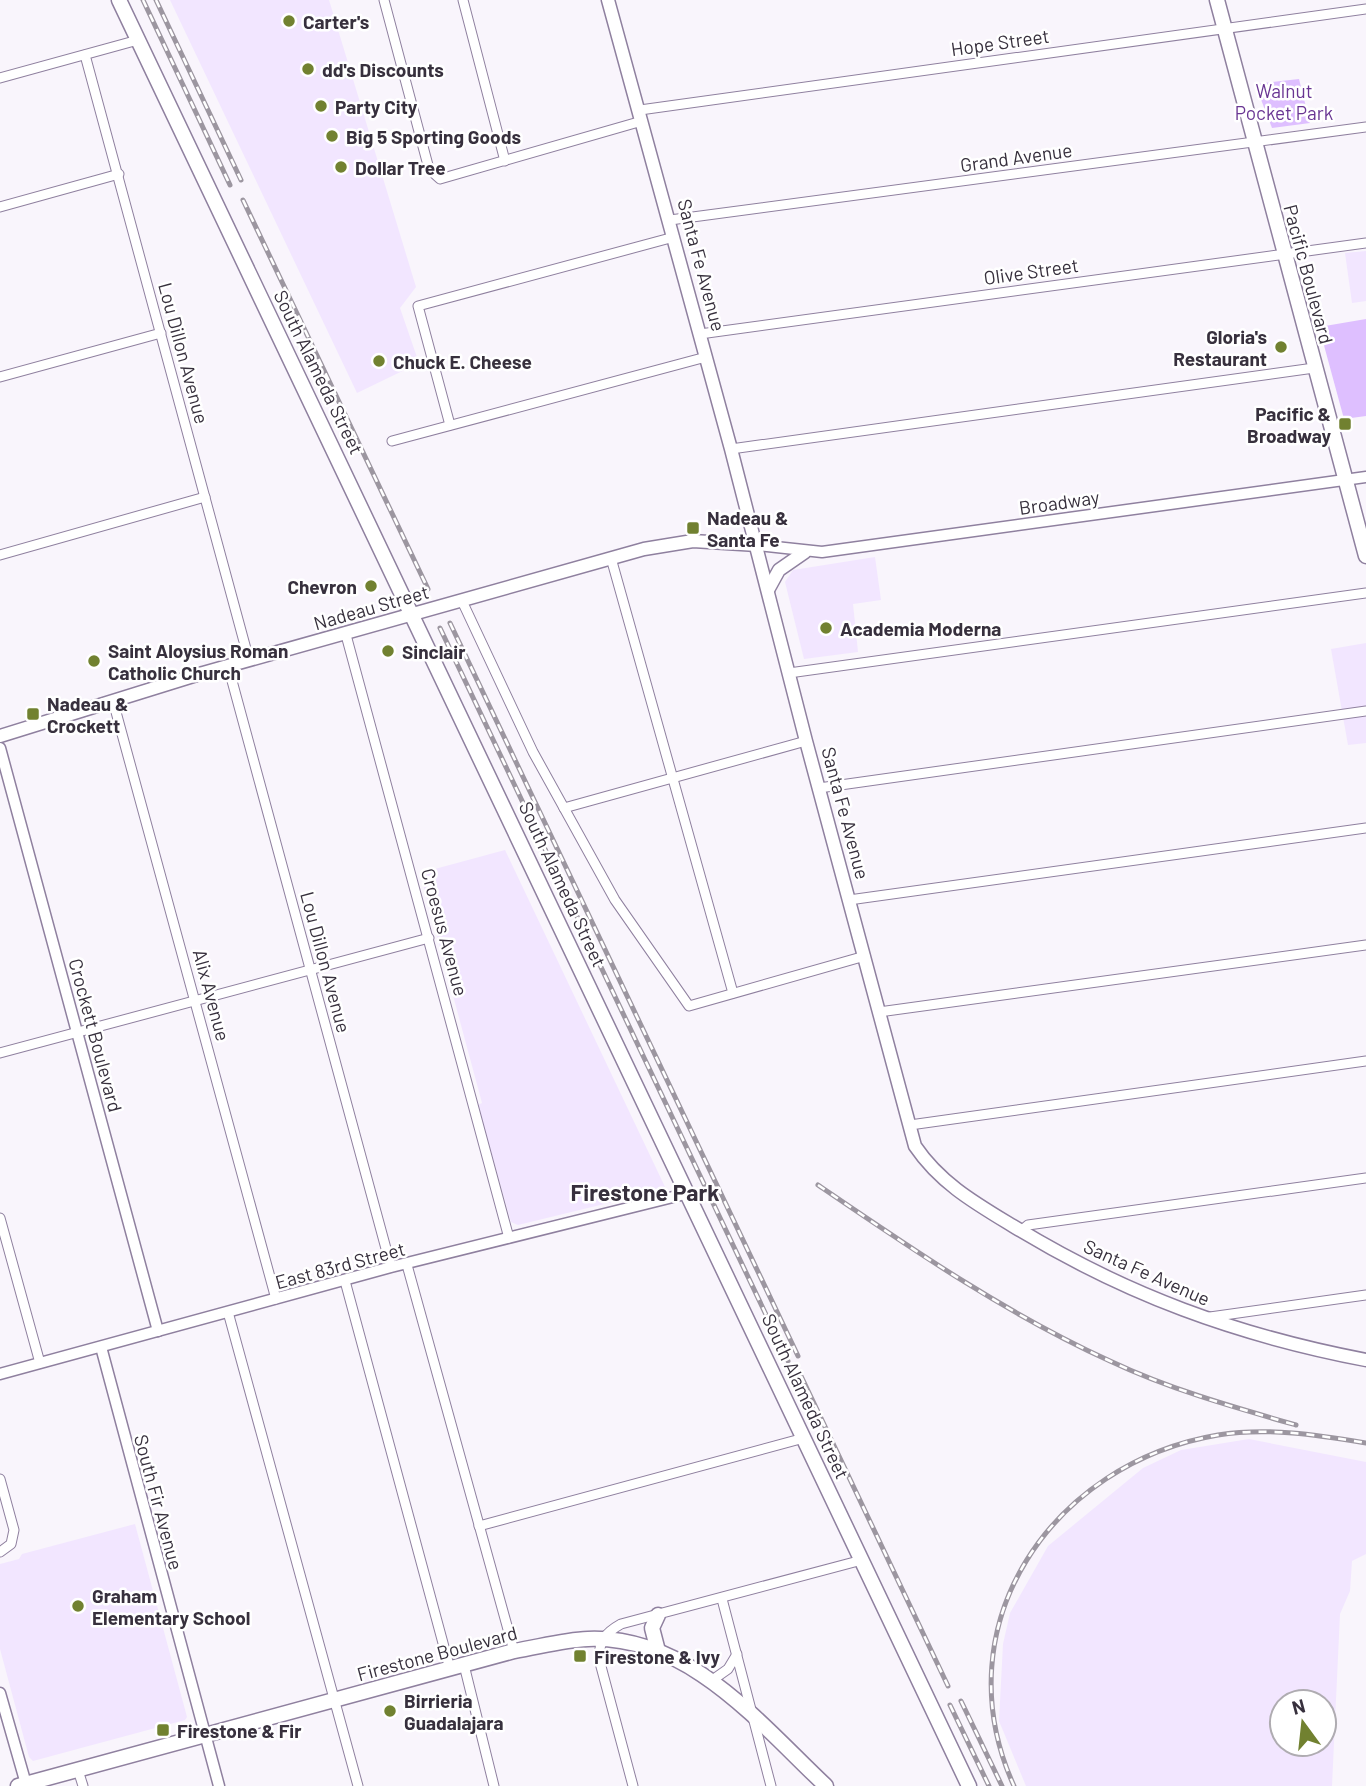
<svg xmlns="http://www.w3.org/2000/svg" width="1366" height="1786" font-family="Barlow,sans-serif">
	<rect width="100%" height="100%" fill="#f9f5fc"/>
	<g fill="#f2e6ff" fill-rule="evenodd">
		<path d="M170 0H329L416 287 400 308 419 363 357 393Z"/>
		<path d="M1366 251V301L1352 303 1345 253Z"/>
		<path d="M875 557 881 600 853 604 858 652 804 659 785 582 793 570Z"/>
		<path d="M1366 643V743L1348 745 1331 649Z"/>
		<path d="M505 850 666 1189 518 1225 511 1222 478 1105 482 1103 420 873Z"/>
		<path d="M1249 1439 1366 1462V1554L1352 1561 1350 1591 1340 1614 1332 1786H1026L999 1721 1003 1644 1010 1613 1048 1546 1143 1468 1181 1450ZM1282 1702H1324V1744H1282Z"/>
		<path d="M135 1524 187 1717 185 1720 33 1761 29 1757 0 1649V1564L19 1559 22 1554Z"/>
	</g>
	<g fill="#debfff">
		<path d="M1299 79 1310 123 1272 128 1255 84Z"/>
		<path d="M1366 319V416L1344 419 1319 327Z"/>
	</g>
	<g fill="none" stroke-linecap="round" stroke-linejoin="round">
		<g stroke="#8f809f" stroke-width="11">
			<g id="minor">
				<path d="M384 0 429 169 440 179 642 121"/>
				<path d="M463 0 505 161"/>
				<path d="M85 55 249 660"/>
				<path d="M0 78 138 40"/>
				<path d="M640 110 1366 9"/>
				<path d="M0 207 119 174"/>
				<path d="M670 220 1366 127"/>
				<path d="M700 334 1366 243"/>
				<path d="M0 377 161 333"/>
				<path d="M450 425 418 306 674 237"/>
				<path d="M392 441 706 357"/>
				<path d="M731 449 1314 368"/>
				<path d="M0 555 205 497"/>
				<path d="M611 558 733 993"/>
				<path d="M462 601 533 752 615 900 689 1006 865 956"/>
				<path d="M346 635 509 1238"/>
				<path d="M228 666 391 1267"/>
				<path d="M789 673 1366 593"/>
				<path d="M113 701 276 1299"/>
				<path d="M819 788 1366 711"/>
				<path d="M564 808 806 741"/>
				<path d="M849 900 1366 828"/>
				<path d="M879 1012 1366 945"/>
				<path d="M0 1053 429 938"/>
				<path d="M910 1125 1366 1061"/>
				<path d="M0 1218 40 1363"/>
				<path d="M1021 1231 1028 1225 1366 1178"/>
				<path d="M407 1265 514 1651"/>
				<path d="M345 1281 450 1669"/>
				<path d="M228 1312 358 1786"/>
				<path d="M1210 1317 1366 1295"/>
				<path d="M0 1479 14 1530 11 1544 0 1552"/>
				<path d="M479 1526 804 1438"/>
				<path d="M722 1599 771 1786"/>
				<path d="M464 1665 494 1786"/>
				<path d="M711 1681 728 1669 737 1654"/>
				<path d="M78 1770 83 1786"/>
				<path d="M633 1786 599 1659C599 1641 605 1633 621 1624L862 1560"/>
			</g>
		</g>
		<g stroke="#8f809f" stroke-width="13">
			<g id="tertiary">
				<path d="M757 545 822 552 1366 477"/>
				<path d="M0 748 158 1331"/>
				<path d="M101 1347 219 1786"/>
				<path d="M0 1374 391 1267 689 1193"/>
				<path d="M0 1693 26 1784"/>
			</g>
		</g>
		<g stroke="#8f809f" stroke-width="15">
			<g id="secondary">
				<path d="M608 0 731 449 806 741 915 1146C940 1183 975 1203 1013 1226 1126 1295 1236 1335 1366 1360"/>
				<path d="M768 590 779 570 805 552"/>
				<path d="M0 736 203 673 644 549 693 541 757 545"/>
			</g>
		</g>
		<g stroke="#8f809f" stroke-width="17">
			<g id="primary">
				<path d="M119 0 969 1786"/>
				<path d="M1217 0 1366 556"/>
				<path d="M658 1651 652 1628 658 1615"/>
				<path d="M18 1786 514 1651C539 1647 563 1640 588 1639 689 1635 759 1723 826 1786"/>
			</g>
		</g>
		<use href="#minor" stroke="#fff" stroke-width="9"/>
		<use href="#tertiary" stroke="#fff" stroke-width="10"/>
		<use href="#secondary" stroke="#fff" stroke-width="12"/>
		<use href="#primary" stroke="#fff" stroke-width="14"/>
		<g stroke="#9c96a0" stroke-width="5">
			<g id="rail">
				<path d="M143 0 230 185"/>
				<path d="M156 0 241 180"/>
				<path d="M243 200 428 589"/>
				<path d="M450 623 798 1356"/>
				<path d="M440 628 788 1361"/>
				<path d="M818 1185C912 1249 1005 1313 1110 1361 1169 1389 1233 1407 1296 1425"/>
				<path d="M801 1376 948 1686"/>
				<path d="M961 1701 1002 1786"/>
				<path d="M950 1705 989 1786"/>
				<path d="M1014 1786C941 1625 1052 1463 1218 1435 1268 1427 1317 1435 1366 1443"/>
			</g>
		</g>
		<use href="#rail" stroke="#fff" stroke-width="2.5" stroke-dasharray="8" stroke-linecap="butt"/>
	</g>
	<g fill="#718130" stroke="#fff" stroke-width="2.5">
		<circle cx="289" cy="21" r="7"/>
		<circle cx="308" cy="69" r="7"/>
		<circle cx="321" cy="106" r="7"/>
		<circle cx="332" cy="136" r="7"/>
		<circle cx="341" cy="167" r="7"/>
		<circle cx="1281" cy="347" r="7"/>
		<circle cx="379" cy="361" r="7"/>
		<rect x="1338" y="417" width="14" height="14" rx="3.5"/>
		<rect x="686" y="521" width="14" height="14" rx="3.5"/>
		<circle cx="371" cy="586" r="7"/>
		<circle cx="826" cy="628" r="7"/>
		<circle cx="388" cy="651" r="7"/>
		<circle cx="94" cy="661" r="7"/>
		<rect x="26" y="707" width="14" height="14" rx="3.5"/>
		<circle cx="78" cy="1606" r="7"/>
		<rect x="573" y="1649" width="14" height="14" rx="3.5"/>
		<circle cx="390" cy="1711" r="7"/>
		<rect x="156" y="1723" width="14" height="14" rx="3.5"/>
	</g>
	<g text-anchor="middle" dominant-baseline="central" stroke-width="5" stroke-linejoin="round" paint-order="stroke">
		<g font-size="19" font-weight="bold" fill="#37303d" stroke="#fff" text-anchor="start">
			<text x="303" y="21">Carter's</text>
			<text x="322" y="69">dd's Discounts</text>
			<text x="335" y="106">Party City</text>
			<text x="346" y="136">Big 5 Sporting Goods</text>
			<text x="355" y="167">Dollar Tree</text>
			<text x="1267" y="336" text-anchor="end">Gloria's<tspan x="1267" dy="22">Restaurant</tspan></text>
			<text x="393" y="361">Chuck E. Cheese</text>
			<text x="1331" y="413" text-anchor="end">Pacific &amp;<tspan x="1331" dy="22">Broadway</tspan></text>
			<text x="707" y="517">Nadeau &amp;<tspan x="707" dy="22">Santa Fe</tspan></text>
			<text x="357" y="586" text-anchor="end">Chevron</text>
			<text x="840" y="628">Academia Moderna</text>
			<text x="108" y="650">Saint Aloysius Roman<tspan x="108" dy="22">Catholic Church</tspan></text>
			<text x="402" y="651">Sinclair</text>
			<text x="47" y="703">Nadeau &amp;<tspan x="47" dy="22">Crockett</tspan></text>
			<text x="92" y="1595">Graham<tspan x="92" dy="22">Elementary School</tspan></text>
			<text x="594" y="1656">Firestone &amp; Ivy</text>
			<text x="404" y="1700">Birrieria<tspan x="404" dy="22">Guadalajara</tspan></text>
			<text x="177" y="1730">Firestone &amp; Fir</text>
		</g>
		<g font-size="19" fill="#37303d" stroke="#fff">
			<text transform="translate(1000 42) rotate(-8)">Hope Street</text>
			<text transform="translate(1016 157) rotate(-8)">Grand Avenue</text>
			<text transform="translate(702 265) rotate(75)">Santa Fe Avenue</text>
			<text transform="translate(1031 271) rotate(-8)">Olive Street</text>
			<text transform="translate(1309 274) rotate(75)">Pacific Boulevard</text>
			<text transform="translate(184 353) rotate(75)">Lou Dillon Avenue</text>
			<text transform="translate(319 372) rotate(64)">South Alameda Street</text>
			<text transform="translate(1059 502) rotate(-8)">Broadway</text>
			<text transform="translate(371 607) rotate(-16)">Nadeau Street</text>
			<text transform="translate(846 813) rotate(75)">Santa Fe Avenue</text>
			<text transform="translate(563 884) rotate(65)">South Alameda Street</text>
			<text transform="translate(445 932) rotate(75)">Croesus Avenue</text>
			<text transform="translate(326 962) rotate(75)">Lou Dillon Avenue</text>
			<text transform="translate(212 995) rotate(75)">Alix Avenue</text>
			<text transform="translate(96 1035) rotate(75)">Crockett Boulevard</text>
			<text transform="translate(340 1265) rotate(-15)">East 83rd Street</text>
			<text transform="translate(1147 1272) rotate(24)">Santa Fe Avenue</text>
			<text transform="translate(806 1396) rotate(65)">South Alameda Street</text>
			<text transform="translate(159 1502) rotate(75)">South Fir Avenue</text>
			<text transform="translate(437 1653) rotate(-15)">Firestone Boulevard</text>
		</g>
		<g font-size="19" fill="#693593" stroke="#fff">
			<text x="1284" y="90">Walnut<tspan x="1284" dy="22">Pocket Park</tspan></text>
		</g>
		<g font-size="23" font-weight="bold" fill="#37303d" stroke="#fff">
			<text x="645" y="1192">Firestone Park</text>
		</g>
	</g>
	<g transform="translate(1303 1723) rotate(345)"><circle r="33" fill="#ffffff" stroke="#afacb1" stroke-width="2"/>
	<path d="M0-5L12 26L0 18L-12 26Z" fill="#718130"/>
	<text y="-10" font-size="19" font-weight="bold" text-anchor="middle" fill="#37303d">N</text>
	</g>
</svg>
